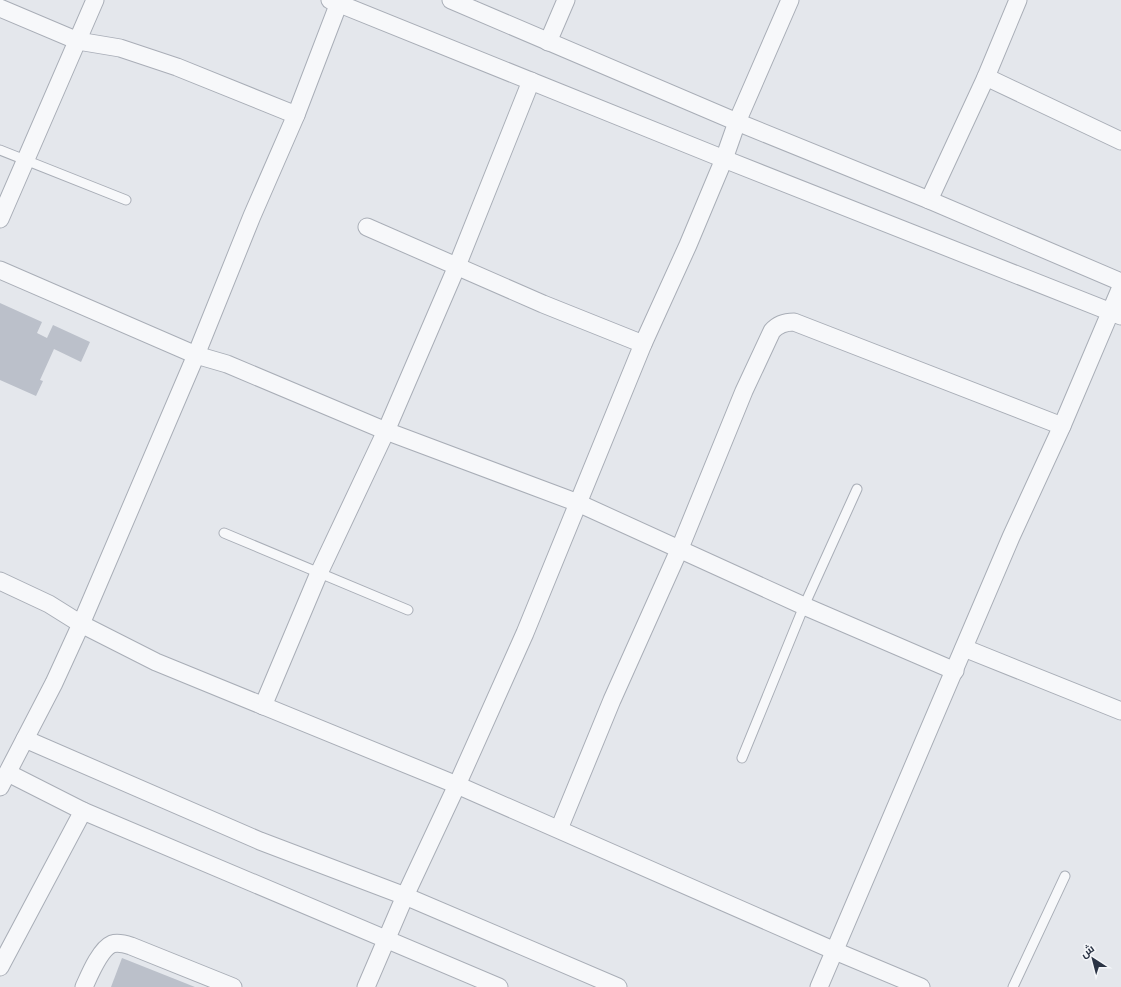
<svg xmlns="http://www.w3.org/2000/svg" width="1121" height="987" font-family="'Space Grotesk',Cairo,sans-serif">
	<rect width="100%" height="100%" fill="#e4e7ec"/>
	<g fill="#bbc0ca">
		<path d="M0 303 42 322 37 333 47 338 53 325 90 342 81 362 54 349 40 380 43 381 36 396 0 380Z"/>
		<path d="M122 958 195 987H111Z"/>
	</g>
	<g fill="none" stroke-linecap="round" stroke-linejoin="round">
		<g stroke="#a9aeb7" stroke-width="11">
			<g id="lane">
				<path d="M0 150 126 200"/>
				<path d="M224 533 408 610"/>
				<path d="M742 758 804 606 857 489"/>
				<path d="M1013 987 1065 876"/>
			</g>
		</g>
		<g stroke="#a9aeb7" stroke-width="19">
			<g id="street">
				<path d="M330 0 724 159 1121 316"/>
				<path d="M451 0 737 122 929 200 1121 282"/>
				<path d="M0 8 78 41 120 48 177 67 296 115"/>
				<path d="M548 42 566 0"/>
				<path d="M986 77 1121 141"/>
				<path d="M929 200 986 77 1018 0"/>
				<path d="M0 219 95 0"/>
				<path d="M367 227 543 304 643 344"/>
				<path d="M0 270 196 355 227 364 386 431 578 503 804 606 955 671"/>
				<path d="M0 581 49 604 81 624 156 662 457 785 835 951 921 987"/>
				<path d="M964 648 1121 711"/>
				<path d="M263 706 319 573 386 431 457 266 531 81"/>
				<path d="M25 739 260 841 405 896 618 987"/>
				<path d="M8 773 83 811 499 987"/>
				<path d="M0 787 54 683 81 624 196 355 252 216 296 115 340 0"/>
				<path d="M559 829 612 700 680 548 744 391 772 331C778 324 785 322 794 322L1062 426"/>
				<path d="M0 967 83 811"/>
				<path d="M84 987C89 976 100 949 112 944 118 942 125 944 131 946L233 987"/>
				<path d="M366 987 405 896 457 785 525 633 643 344 688 245 724 159 737 122 790 0"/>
				<path d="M819 987 1011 537 1062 426 1121 287"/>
			</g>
		</g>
		<use href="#lane" stroke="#f7f8fa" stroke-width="9"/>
		<use href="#street" stroke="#f7f8fa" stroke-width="17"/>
	</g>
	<g transform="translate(1093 959) rotate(324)" stroke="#f4f6f9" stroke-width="3" paint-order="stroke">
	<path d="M0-3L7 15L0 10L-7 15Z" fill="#2b3445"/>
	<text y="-6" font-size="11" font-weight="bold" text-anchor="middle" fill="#2b3445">ش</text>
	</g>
</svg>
